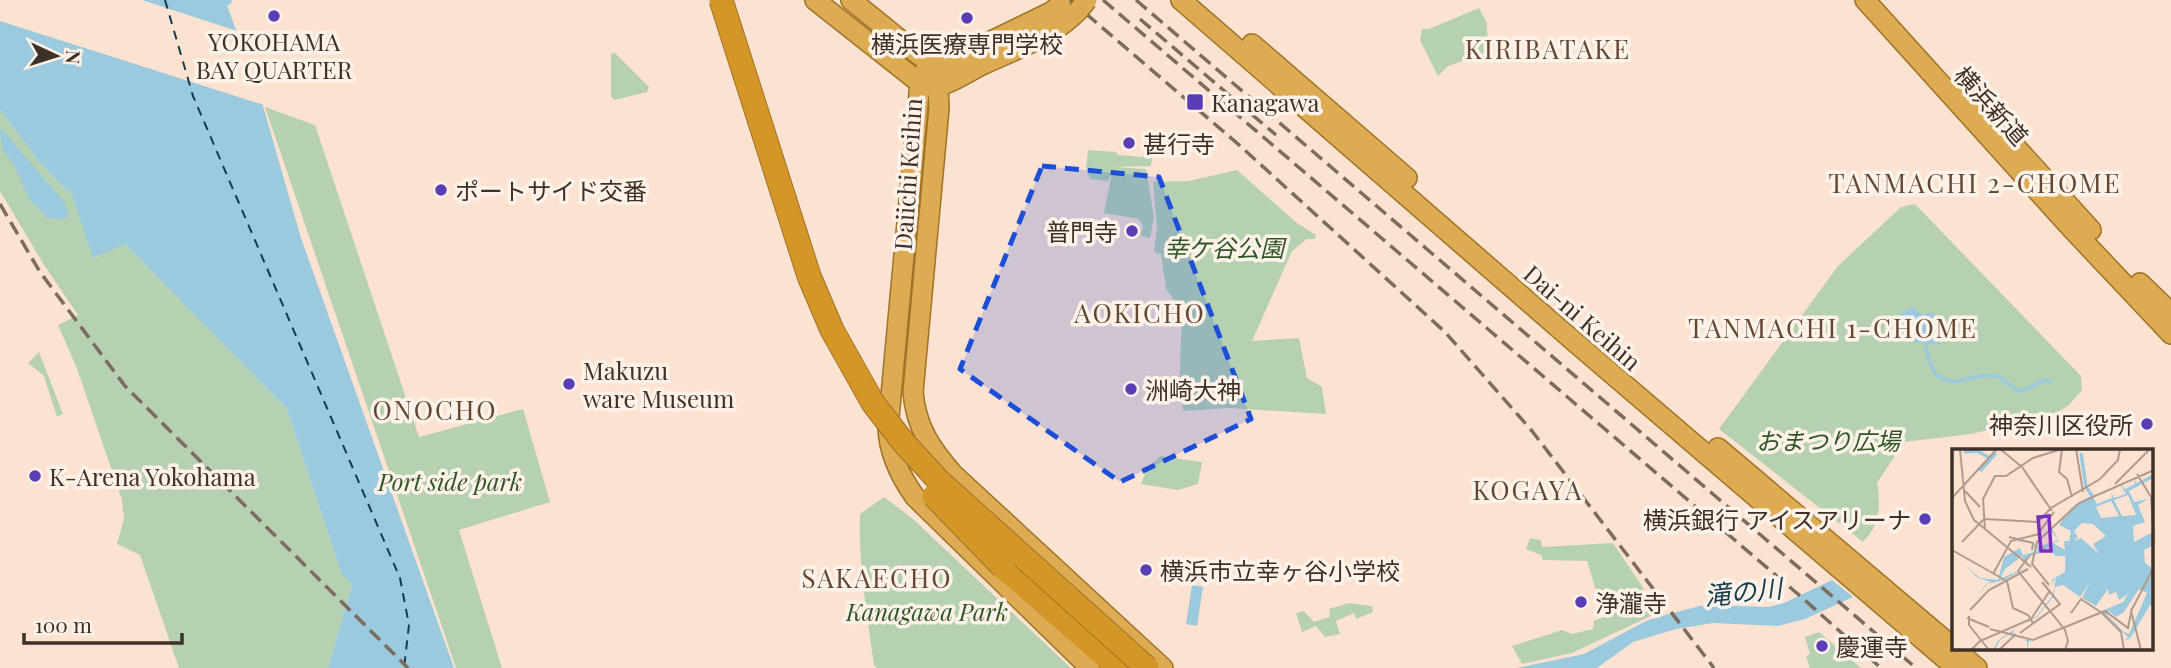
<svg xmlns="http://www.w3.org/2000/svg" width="2171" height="668" font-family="'Playfair Display','Noto Sans JP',serif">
	<rect width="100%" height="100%" fill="#fce2d1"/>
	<g fill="#b6d1b2">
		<path d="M1479 8 1487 23 1488 52 1448 66 1438 76 1420 40 1422 29H1429Z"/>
		<path d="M615 53 649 87 647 92 615 100 611 97V54Z"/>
		<path d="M265 107 315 125 419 437 523 409 550 502 459 530 502 668H456Z"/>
		<path d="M0 110 39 162 67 191 70 190 94 258 124 243 287 409 341 573 352 585 328 668H179L140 555 117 544 124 519 122 500 76 366 58 325 78 315 44 265 0 191Z"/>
		<path d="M1146 136 1154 141 1151 166 1113 167 1146 169 1154 217 1150 238 1141 236 1143 226 1139 219 1104 213 1112 173 1108 181 1090 179 1086 168 1088 150 1116 152 1118 155 1143 157Z"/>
		<path d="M1237 170 1297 223 1316 235 1315 239H1307L1292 251 1252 341 1299 338 1307 378 1322 387 1326 414 1229 408 1183 411V397L1179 395 1182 310 1166 289 1161 254 1154 252 1157 228 1153 182 1189 181Z"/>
		<path d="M1915 204 2081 376 2082 390 2068 406 2052 415 1971 434 1904 442 1877 483C1881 506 1880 525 1863 542L1719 429 1838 266 1901 207Z"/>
		<path d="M39 352 63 414 57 417 44 376 28 363Z"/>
		<path d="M1160 456 1202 462 1198 484 1178 490 1141 484 1146 471Z"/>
		<path d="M884 497 913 519 1071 668H877L874 665C867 614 858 565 860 514Z"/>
		<path d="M1530 538 1541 540 1542 547 1613 543 1642 586 1655 614 1572 653 1522 664 1512 646 1562 630 1572 634 1593 629 1594 621 1604 617 1587 561 1543 560 1541 555 1526 549Z"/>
		<path d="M1349 603 1372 606 1373 612 1356 619 1354 613 1336 621 1340 634 1325 637 1316 626 1302 632 1296 613 1304 611 1314 622 1330 617 1329 609Z"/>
		<path d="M1819 632 1861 668H1810L1806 656 1810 654 1805 637Z"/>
	</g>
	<g fill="#9bc9dd">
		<path d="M0 0H232L231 4 227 5 263 106 301 238 454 668H328L352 585 341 573 287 409 125 244 93 258 70 190 67 191 39 162 0 110Z"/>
		<path d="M0 127 65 203 69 217 59 219 44 217 45 215 30 200 14 165 2 149Z"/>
		<path d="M1913 307 1922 315 1931 312 1950 329 1938 345 1900 340 1897 316Z"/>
		<path d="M1832 580 1853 597 1805 619 1778 626 1713 623 1676 629 1633 642 1597 668H1517L1584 654 1646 621 1665 615 1704 605 1769 607 1784 603Z"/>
		<path d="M1192 585 1203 587 1197 626 1186 624Z"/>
	</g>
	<path fill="#fce2d1" d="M0 0H142L237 31 264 105 0 21Z"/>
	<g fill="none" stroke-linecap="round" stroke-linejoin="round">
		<path stroke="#9bc9dd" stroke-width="3.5" d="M1925 343 1929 361 1936 375 1951 382 1987 375 1999 377 2018 391C2030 390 2035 383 2045 380L2050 382"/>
		<path stroke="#143c4c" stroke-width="2" stroke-dasharray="9 7" stroke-linecap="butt" d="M165 0 193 96 400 578 409 625 404 668"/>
		<g stroke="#9f7327" stroke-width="22">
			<g id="trunk">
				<path d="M815 0 920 83C925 85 930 87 936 86 951 84 968 72 982 65 1014 50 1053 37 1078 11"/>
				<path d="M851 0 919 55 929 62 942 65 1051 12 1066 0"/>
				<path d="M1181 0 1577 344 1956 668"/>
				<path d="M1865 0 2070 227 2171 334"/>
				<path d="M1252 44 1407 178"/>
				<path d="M929 62 938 86 939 108 913 392C916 427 931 449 953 474L1163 668"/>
				<path d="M929 62 920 83 888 428C889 454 900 476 915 497L1090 668"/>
				<path d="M1963 89 2091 230"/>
				<path d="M2140 283 2171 313"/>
				<path d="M1718 448 1954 648"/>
				<path d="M1955 649 1977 668"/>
			</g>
		</g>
		<g stroke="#9f7327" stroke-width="25">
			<path id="motorway" d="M1003 567 1119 668"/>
		</g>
		<use href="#trunk" stroke="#dcab52" stroke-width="19"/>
		<use href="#motorway" stroke="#d49627" stroke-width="23"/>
		<g stroke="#7c6c60" stroke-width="3.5" stroke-dasharray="14 7" stroke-linecap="butt">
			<path d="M1070 0 1238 144 1445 332 1532 431 1714 668"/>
			<path d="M1103 0 1799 595 1881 668"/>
			<path d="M1136 0 1916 668"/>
			<path d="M1140 19 1276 135"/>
			<path d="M0 204 40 272 125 386 408 668"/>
		</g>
		<g stroke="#9f7327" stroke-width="22" stroke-linecap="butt">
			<path id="trunk-bridge" d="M1078 11 1087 0"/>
		</g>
		<g stroke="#9f7327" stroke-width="25" stroke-linecap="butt">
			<g id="motorway-bridge">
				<path d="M721 0 809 276 832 330 873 403 904 443 939 481 1147 668"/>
				<path d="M934 496 1003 567"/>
			</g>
		</g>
		<use href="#trunk-bridge" stroke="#dcab52" stroke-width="19"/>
		<use href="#motorway-bridge" stroke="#d49627" stroke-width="23"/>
	</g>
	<path fill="#1d4ed8" fill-opacity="0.2" stroke="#1d4ed8" stroke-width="5" stroke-dasharray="14 9" stroke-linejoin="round" d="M1042 166 1159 177 1251 419 1120 482 960 369Z"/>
	<g fill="#593eb6" stroke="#fff2e9" stroke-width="2.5">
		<circle cx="274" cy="16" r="7"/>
		<circle cx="967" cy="18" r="7"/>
		<rect x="1186" y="93" width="18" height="18" rx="3.5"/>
		<circle cx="1129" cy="143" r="7"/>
		<circle cx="441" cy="190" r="7"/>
		<circle cx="1132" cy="231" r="7"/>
		<circle cx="569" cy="384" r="7"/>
		<circle cx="1131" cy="389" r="7"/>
		<circle cx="2147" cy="424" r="7"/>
		<circle cx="35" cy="476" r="7"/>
		<circle cx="1925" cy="519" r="7"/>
		<circle cx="1146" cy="570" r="7"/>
		<circle cx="1581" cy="602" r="7"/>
		<circle cx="1822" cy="646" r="7"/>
	</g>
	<g text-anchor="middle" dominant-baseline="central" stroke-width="7" stroke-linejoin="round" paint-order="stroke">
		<g font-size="24" fill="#3d3128" stroke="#fff2e9" text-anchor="start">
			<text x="274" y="41" text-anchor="middle">YOKOHAMA<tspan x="274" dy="28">BAY QUARTER</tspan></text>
			<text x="967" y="43" text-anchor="middle">横浜医療専門学校</text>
			<text x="1211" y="102">Kanagawa</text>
			<text x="1143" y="143">甚行寺</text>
			<text x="455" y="190">ポートサイド交番</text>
			<text x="1118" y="231" text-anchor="end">普門寺</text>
			<text x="583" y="370">Makuzu<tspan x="583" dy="28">ware Museum</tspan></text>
			<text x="1145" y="389">洲崎大神</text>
			<text x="2133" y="424" text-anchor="end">神奈川区役所</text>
			<text x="49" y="476">K-Arena Yokohama</text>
			<text x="1911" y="519" text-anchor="end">横浜銀行 アイスアリーナ</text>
			<text x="1160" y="570">横浜市立幸ヶ谷小学校</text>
			<text x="1595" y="602">浄瀧寺</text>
			<text x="1836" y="646">慶運寺</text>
		</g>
		<g font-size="24" fill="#3d3128" stroke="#fff2e9">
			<text transform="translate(1992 105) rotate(48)">横浜新道</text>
			<text transform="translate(907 174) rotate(-86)">Daiichi Keihin</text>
			<text transform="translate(1583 317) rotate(41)">Dai-ni Keihin</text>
		</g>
		<g font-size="24" font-style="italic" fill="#2e5628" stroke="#fff2e9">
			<text x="1224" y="247">幸ケ谷公園</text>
			<text x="1828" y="440">おまつり広場</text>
			<text x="450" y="481">Port side park</text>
			<text x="927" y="611">Kanagawa Park</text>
		</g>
		<g font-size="26" letter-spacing="2" fill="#614835" stroke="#fff2e9">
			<text x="1548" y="48">KIRIBATAKE</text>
			<text x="1975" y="182">TANMACHI 2-CHOME</text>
			<text x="1140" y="312">AOKICHO</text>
			<text x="1833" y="327">TANMACHI 1-CHOME</text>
			<text x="435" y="409">ONOCHO</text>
			<text x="1528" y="489">KOGAYA</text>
			<text x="877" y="577">SAKAECHO</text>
		</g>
		<g font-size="26" font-style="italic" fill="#143c4c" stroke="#fff2e9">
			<text transform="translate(1743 591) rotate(-6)">滝の川</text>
		</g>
	</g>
	<g transform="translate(1952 449)">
		<rect width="201" height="201" fill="#fce2d1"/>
		<path d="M201 25V29L177 42 182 53 196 50 186 56 193 73 181 77 182 93 201 83V96L192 101 193 114 201 120V157L198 156 179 188 173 192 176 188 149 163 77 192 75 201V192L57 185 48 191 43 200 41 201 46 192 49 189 85 167 101 146 104 129 99 135 101 130 113 123 114 107H103L98 96 91 102 81 107H75V118L52 131 35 135 23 152 34 135 39 133 26 129 13 116 28 129 46 131 52 108 68 99 71 106 86 102 80 94 62 92H76L81 94 88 99 106 91 100 83 96 75V72L107 92 101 94 104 100 113 101 112 92H117L119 82 107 76 119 59 140 46 145 55 160 49 159 43 162 49 174 45 168 35 173 40 183 35 182 31 185 34ZM176 46 184 66 170 67 162 51ZM159 52 167 67 149 69 144 58ZM130 74 141 75 154 87 141 95 147 105 129 89 122 92 126 88 122 82ZM70 107 75 118 48 130 53 120ZM138 133 130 149 144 157 156 140 157 146 164 143 167 151 176 145 171 153 87 189 72 191 60 186 63 180 85 168 102 147 103 138 111 136 128 148ZM187 140 195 144 177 185 172 183 154 165 157 162 164 168 172 163Z" fill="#9bc9dd" fill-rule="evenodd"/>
		<path fill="none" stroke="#9bc9dd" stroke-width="3.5" d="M12 3 25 2 38 9M129 4 134 38 141 48M28 22 44 4M87 100 99 95 115 104V121M119 120 136 123 129 137M114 121 124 117H160L164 110 199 94M132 133 142 134 143 154"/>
		<path fill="none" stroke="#b09b8d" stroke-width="2" d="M8 0 13 52 22 71 38 84M48 0 70 18 100 62M110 0 107 23 115 30 120 48M124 0 131 43M185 25 199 48 202 92M163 35 198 0M13 42 28 58M0 49 45 0M86 85 102 63M57 88 81 94 80 101M10 93 32 70 86 73 99 59 148 30 166 11 168 0M0 101 53 131M78 106 66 122 113 181 116 192 113 201M79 118 33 80 31 50 43 27H54L81 9 110 0M41 125 59 92 87 85M55 132 61 159 76 166 81 174M97 136 80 115 85 93 127 54 202 21M18 161 37 141 76 120M119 164 129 150 150 164 169 183 172 201M17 167V176L37 201M15 169 37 178M38 180 81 191 153 162 176 179 180 159M68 184 108 155 90 133M19 201 28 192 79 170 97 143M47 201 64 185M189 201 179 162 202 118"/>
		<path fill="#7b2cbf" fill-opacity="0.15" stroke="#7b2cbf" stroke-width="3.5" d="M97 67 99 102H89L86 68Z"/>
		<rect width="201" height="201" fill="none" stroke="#3d3128" stroke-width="3.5"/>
	</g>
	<g transform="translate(56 56) rotate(94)" stroke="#fff2e9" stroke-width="5" paint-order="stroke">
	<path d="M0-5L12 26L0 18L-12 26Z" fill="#3d3128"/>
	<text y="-10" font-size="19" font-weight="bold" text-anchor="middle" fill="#3d3128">N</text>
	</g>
	<path d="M24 633v10h158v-10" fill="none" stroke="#3d3128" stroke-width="3.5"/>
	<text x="35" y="633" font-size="21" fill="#3d3128" stroke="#fff2e9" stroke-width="5" paint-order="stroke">100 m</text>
</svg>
